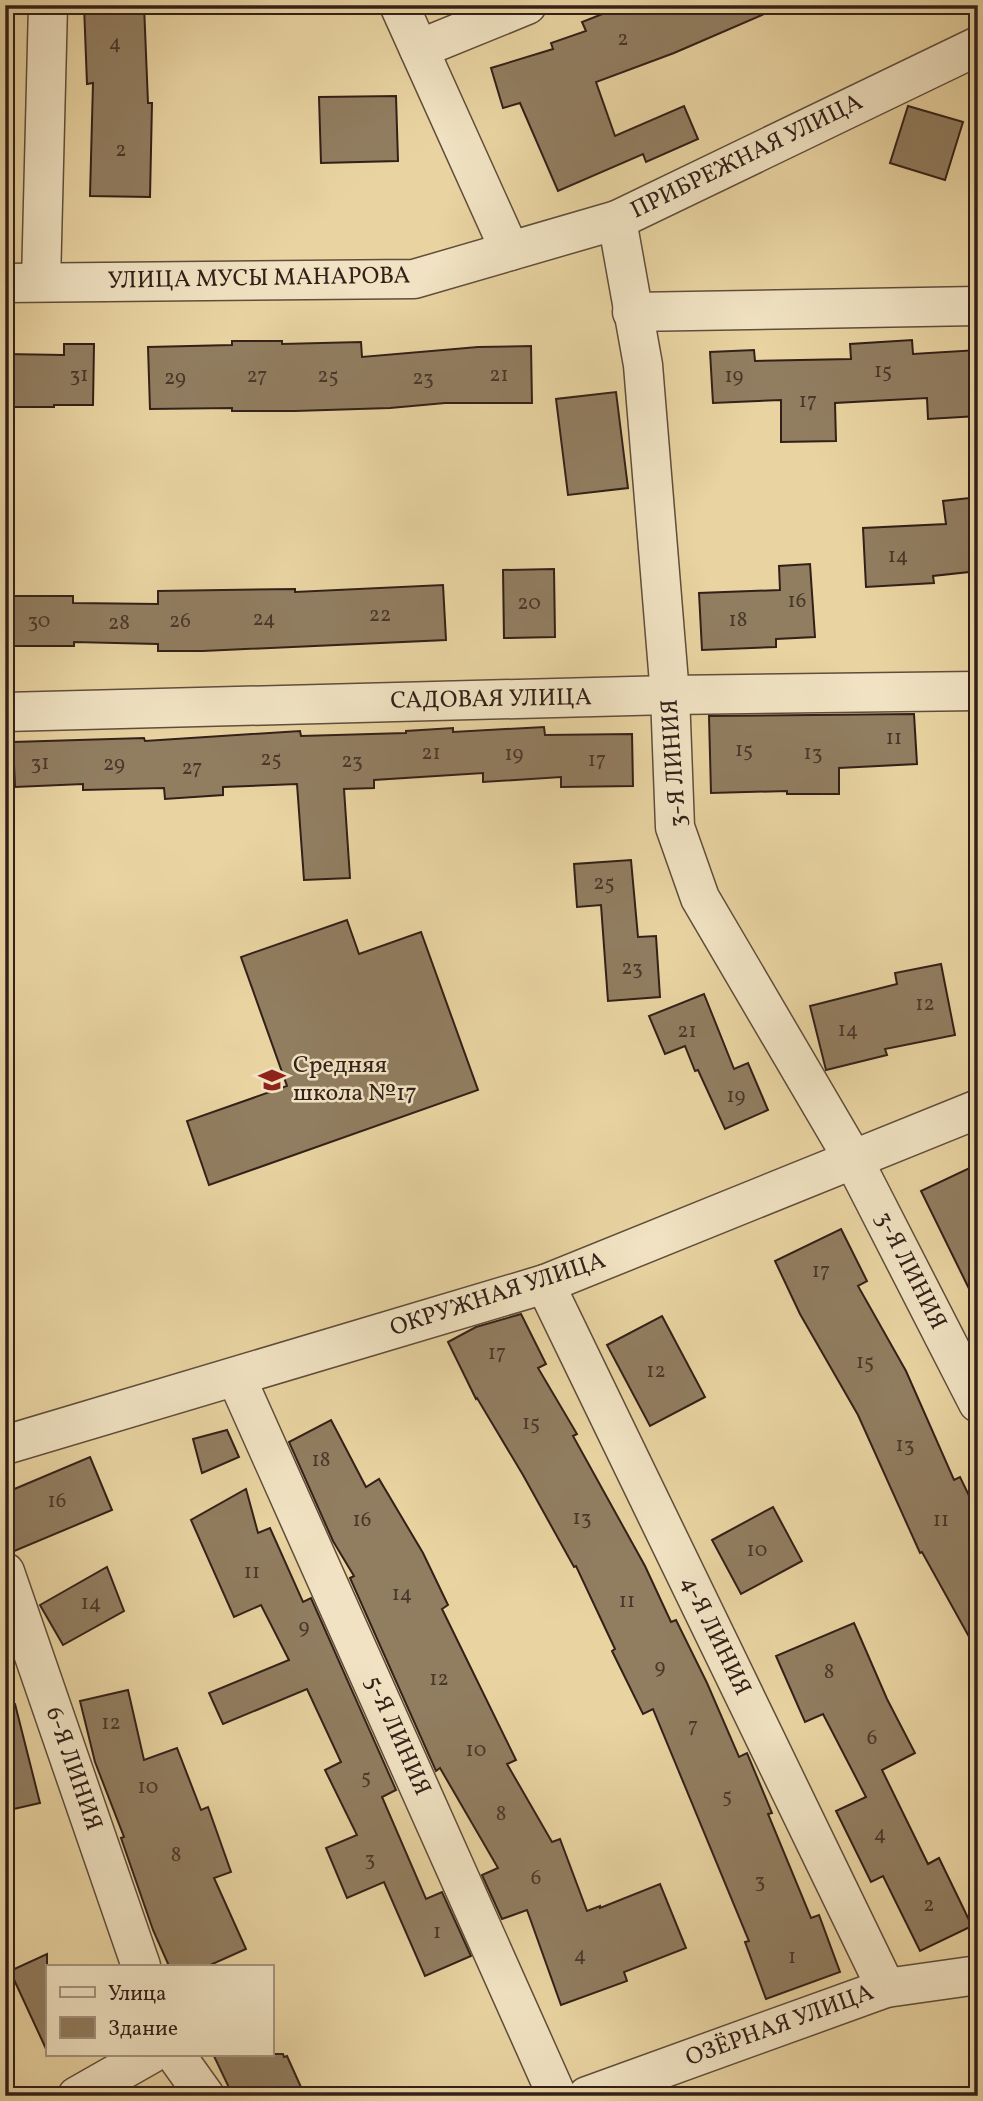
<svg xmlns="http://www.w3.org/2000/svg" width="983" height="2101" font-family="Vollkorn,serif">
	<rect width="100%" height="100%" fill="#e8d3a1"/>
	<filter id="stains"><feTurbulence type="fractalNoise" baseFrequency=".00286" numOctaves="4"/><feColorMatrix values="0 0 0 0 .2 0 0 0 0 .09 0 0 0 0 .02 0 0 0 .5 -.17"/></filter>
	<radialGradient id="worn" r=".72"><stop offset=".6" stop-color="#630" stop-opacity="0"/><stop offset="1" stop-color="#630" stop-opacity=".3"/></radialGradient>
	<g fill="#917d60" stroke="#332019" stroke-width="2">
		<path d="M84 5H144L148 103H152L150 197 90 196 93 83 87 84Z"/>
		<path d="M625 5H785L674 53 596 82 615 136 684 106 698 139 646 162 643 154 558 191 520 103 503 108 491 68 553 49 551 43 586 31 582 22Z"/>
		<path d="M396 96 398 161 321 163 319 97Z"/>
		<path d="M908 106 963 122 945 180 890 163Z"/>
		<path d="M912 340 913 354 978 350V416L928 419 927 398 835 403 836 441 781 442V400L713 403 710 352 754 350 755 361 851 359 850 344Z"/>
		<path d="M232 341H282V344L361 342 362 357 478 347 531 346 532 403H445L390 408 295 411H232V408L150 409 148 347 232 345Z"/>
		<path d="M64 344H94L93 405H54V407H5V354L64 355Z"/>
		<path d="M616 392 628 488 568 495 556 399Z"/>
		<path d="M978 497V571L933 576 934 583 866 587 863 528 946 524 943 501Z"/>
		<path d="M810 564 815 637 776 639V647L702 650 699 593 780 590 779 566Z"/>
		<path d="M554 569 555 637 504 638 503 570Z"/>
		<path d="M443 585 446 640 203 651H158V644L74 642V646H5V596H73V603L158 604V591L295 589V592Z"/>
		<path d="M914 714 917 764 839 768V794H787V791L711 793 709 716Z"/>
		<path d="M544 727 545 735 632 734 633 786 561 787V777L483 782V773L374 780V788L344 789 350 878 304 880 297 784 223 787V795L165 799 164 788 83 790V784L15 787 13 742 144 738 145 741 300 731 301 736 406 733V731L453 728V732Z"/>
		<path d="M631 860 638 937 656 936 660 997 608 1001 601 905 577 907 574 864Z"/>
		<path d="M347 920 359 954 421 932 478 1090 209 1185 187 1121 287 1086 241 957Z"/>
		<path d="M941 964 955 1035 885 1049 887 1055 826 1070 810 1006 897 984 895 973Z"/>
		<path d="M704 994 734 1069 748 1063 768 1110 725 1129 698 1070 695 1071 685 1046 665 1054 649 1016Z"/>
		<path d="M978 1164V1307L921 1191Z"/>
		<path d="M841 1229 867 1281 858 1286 906 1371 954 1480 960 1477 978 1514V1653L922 1552 920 1553 858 1415 800 1314 775 1261Z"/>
		<path d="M521 1314 546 1364 538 1368 577 1434 573 1436 645 1566 671 1622 676 1620 707 1683 739 1757 747 1753 772 1813 768 1814 811 1918 819 1915 840 1972 766 1999 745 1942 749 1941 653 1709 643 1714 612 1651 615 1649 576 1566 574 1567 523 1475 477 1398 476 1399 448 1342 476 1327Z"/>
		<path d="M662 1316 705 1397 650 1426 607 1345Z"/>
		<path d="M331 1420 366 1487 379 1479 423 1553 448 1605 442 1609 516 1760 507 1764 552 1842 560 1839 587 1911 600 1906V1908L660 1884 686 1948 624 1972 627 1981 561 2005 527 1910 502 1919 482 1875 498 1868 440 1768 436 1771 350 1578 354 1576 333 1541 289 1442Z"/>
		<path d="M227 1430 239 1457 202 1473 193 1439Z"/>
		<path d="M90 1457 112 1510 12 1552 5 1537V1493Z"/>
		<path d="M246 1489 258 1533 270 1528 303 1602 311 1598 396 1790 382 1797 426 1899 442 1892 471 1956 425 1976 384 1882 347 1898 326 1848 357 1835 325 1770 341 1762 307 1689 223 1724 209 1693 289 1660 261 1605 234 1617 191 1520Z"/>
		<path d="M773 1507 802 1561 741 1594 712 1540Z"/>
		<path d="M107 1567 124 1611 63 1645 40 1605Z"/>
		<path d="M854 1623 887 1699 915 1753 882 1770 928 1864 939 1858 972 1926 920 1951 883 1876 871 1882 836 1811 866 1797 823 1714 805 1722 776 1656Z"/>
		<path d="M128 1690 144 1760 177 1748 201 1810 208 1807 231 1872 214 1878 246 1949 208 1966H169L153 1930 121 1838 124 1837 95 1762 80 1701Z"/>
		<path d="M15 1704 40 1803 5 1811V1705Z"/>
		<path d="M47 1954V2051L10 1971Z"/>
		<path d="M213 2054H283L284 2057 287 2056 305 2096H233Z"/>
	</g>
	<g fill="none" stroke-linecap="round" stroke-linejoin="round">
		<g stroke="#604d3b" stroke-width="41">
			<g id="minor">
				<path d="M399 5 510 251"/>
				<path d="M419 49 527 5"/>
				<path d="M617 220 643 365 670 695 675 827 700 898 853 1159 978 1403"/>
				<path d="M41 282 48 5"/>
				<path d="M5 283 414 279 617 220 978 46"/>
				<path d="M632 312 978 306"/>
				<path d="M5 712 670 695 978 691"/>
				<path d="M545 1284 886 1988"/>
				<path d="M236 1377 557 2096"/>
				<path d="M5 1445 545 1284 978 1109"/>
				<path d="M5 1572 141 1966"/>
				<path d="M175 2054 205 2096"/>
				<path d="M77 2096 151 2054"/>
				<path d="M587 2096 886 1988 978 1975"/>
			</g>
		</g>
		<use href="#minor" stroke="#f0e2c2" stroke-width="38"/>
	</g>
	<defs>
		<g id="school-bare" transform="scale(2.1)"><path d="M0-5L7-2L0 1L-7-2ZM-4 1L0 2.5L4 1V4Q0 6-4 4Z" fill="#8f2418" stroke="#f0e2c2" stroke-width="2.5" paint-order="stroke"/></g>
	</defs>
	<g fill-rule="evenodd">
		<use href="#school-bare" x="272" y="1080"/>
	</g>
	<g text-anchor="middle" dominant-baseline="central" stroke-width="5" stroke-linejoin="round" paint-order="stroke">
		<g font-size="21" fill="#4a372b">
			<text x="623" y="39">2</text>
			<text x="115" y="43">4</text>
			<text x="121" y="150">2</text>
			<text x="883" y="371">15</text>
			<text x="79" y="375">31</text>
			<text x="499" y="375">21</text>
			<text x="257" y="376">27</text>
			<text x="328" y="376">25</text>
			<text x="734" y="376">19</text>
			<text x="175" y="378">29</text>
			<text x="423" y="378">23</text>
			<text x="808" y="401">17</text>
			<text x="898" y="556">14</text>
			<text x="797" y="601">16</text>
			<text x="529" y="603">20</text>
			<text x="380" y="615">22</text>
			<text x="264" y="619">24</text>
			<text x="738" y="620">18</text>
			<text x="39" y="621">30</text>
			<text x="180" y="621">26</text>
			<text x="119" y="623">28</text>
			<text x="894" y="738">11</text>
			<text x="744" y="750">15</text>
			<text x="431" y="753">21</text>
			<text x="813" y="753">13</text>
			<text x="514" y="754">19</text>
			<text x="271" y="759">25</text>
			<text x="597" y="760">17</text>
			<text x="352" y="761">23</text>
			<text x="40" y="763">31</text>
			<text x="114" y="764">29</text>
			<text x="192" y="768">27</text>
			<text x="604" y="883">25</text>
			<text x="632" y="968">23</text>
			<text x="925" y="1004">12</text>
			<text x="848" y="1030">14</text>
			<text x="687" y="1031">21</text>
			<text x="736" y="1096">19</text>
			<text x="821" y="1271">17</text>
			<text x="497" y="1353">17</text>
			<text x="865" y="1362">15</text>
			<text x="656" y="1371">12</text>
			<text x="531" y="1423">15</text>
			<text x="905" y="1445">13</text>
			<text x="321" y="1460">18</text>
			<text x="57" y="1501">16</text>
			<text x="582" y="1518">13</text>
			<text x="362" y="1520">16</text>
			<text x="941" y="1520">11</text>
			<text x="757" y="1550">10</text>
			<text x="252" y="1572">11</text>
			<text x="402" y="1594">14</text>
			<text x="627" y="1601">11</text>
			<text x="91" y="1603">14</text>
			<text x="304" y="1627">9</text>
			<text x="660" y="1667">9</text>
			<text x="829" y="1672">8</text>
			<text x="439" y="1679">12</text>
			<text x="111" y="1723">12</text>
			<text x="693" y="1726">7</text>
			<text x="872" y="1738">6</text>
			<text x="476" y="1750">10</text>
			<text x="366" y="1777">5</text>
			<text x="148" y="1787">10</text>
			<text x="727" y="1796">5</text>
			<text x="501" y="1814">8</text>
			<text x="880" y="1834">4</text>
			<text x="176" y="1855">8</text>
			<text x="370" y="1859">3</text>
			<text x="536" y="1878">6</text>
			<text x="760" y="1881">3</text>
			<text x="929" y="1905">2</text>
			<text x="437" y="1932">1</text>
			<text x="580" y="1955">4</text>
			<text x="792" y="1957">1</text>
		</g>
		<g font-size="24" fill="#332019" stroke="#f0e2c2">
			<text transform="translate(747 157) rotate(-26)">ПРИБРЕЖНАЯ УЛИЦА</text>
			<text transform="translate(259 279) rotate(-1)">УЛИЦА МУСЫ МАНАРОВА</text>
			<text transform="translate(491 700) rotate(-1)">САДОВАЯ УЛИЦА</text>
			<text transform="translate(675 763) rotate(-94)">3-Я ЛИНИЯ</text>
			<text transform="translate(910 1271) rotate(63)">3-Я ЛИНИЯ</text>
			<text transform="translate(498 1295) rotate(-18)">ОКРУЖНАЯ УЛИЦА</text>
			<text transform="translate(715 1636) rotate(64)">4-Я ЛИНИЯ</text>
			<text transform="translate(397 1736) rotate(66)">5-Я ЛИНИЯ</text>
			<text transform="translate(73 1769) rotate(71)">6-Я ЛИНИЯ</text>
			<text transform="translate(780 2026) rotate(-20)">ОЗЁРНАЯ УЛИЦА</text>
		</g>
		<g font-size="24" fill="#332019" stroke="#f0e2c2" text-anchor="start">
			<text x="293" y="1066">Средняя<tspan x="293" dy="28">школа №17</tspan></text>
		</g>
	</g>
	<rect width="983" height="2101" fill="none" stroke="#e8d3a1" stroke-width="28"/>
	<rect x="7" y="7" width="969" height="2087" fill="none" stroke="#332019" stroke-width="3.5"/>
	<rect x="14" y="14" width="955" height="2073" fill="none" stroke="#332019" stroke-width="2"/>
	<rect x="46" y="1965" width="228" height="91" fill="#f0e2c2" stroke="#a4947e" stroke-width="2"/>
	<rect x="60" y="1987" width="35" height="10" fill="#f0e2c2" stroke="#a4947e" stroke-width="2"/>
	<text x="108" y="2000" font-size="21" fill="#332019">Улица</text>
	<rect x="60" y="2017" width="35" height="21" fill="#917d60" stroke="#a4947e" stroke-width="2"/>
	<text x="108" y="2035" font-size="21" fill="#332019">Здание</text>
	<rect width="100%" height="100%" filter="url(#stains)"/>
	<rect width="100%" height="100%" fill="url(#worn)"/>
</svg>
